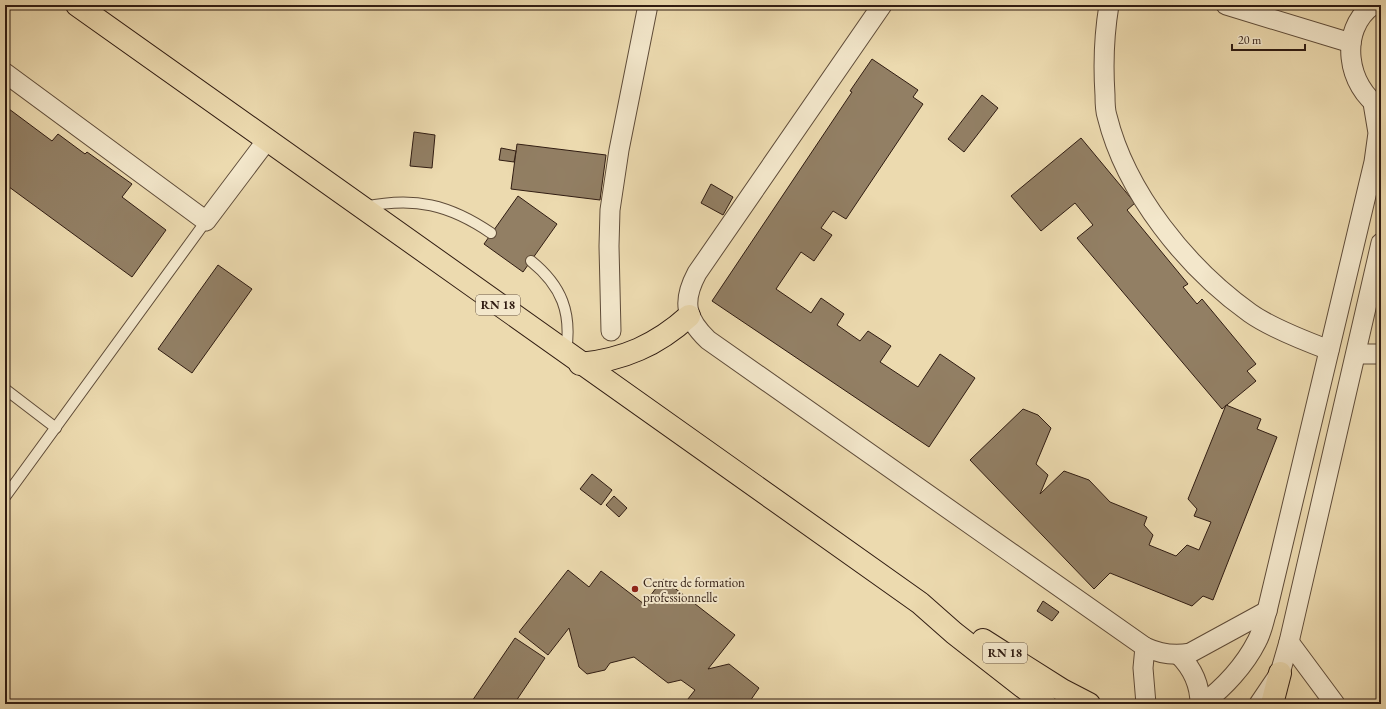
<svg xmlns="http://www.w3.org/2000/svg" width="1386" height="709" font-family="'EB Garamond',serif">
	<rect width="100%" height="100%" fill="#ecdaaf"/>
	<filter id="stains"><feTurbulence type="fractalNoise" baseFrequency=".005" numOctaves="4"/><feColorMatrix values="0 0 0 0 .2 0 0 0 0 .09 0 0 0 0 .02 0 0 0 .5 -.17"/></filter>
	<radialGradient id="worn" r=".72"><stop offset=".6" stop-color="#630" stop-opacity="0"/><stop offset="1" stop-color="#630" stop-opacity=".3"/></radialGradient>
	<g fill="#927f64" stroke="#301c12">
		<path d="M872 59 918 90 913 97 923 104 846 219 833 211 821 228 832 235 814 261 801 252 776 289 811 313 821 298 844 314 837 325 860 341 868 331 891 346 880 362 918 387 940 354 975 378 929 447 712 301 852 92 850 91Z"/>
		<path d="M982 95 998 108 964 152 948 139Z"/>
		<path d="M5 106 52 141 58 134 85 154 87 152 132 184 122 197 166 230 132 277 5 184Z"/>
		<path d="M414 132 435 135 432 168 410 166Z"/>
		<path d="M1081 138 1135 203 1127 210 1188 284 1183 287 1197 304 1202 299 1256 364 1247 371 1256 381 1222 409 1077 238 1093 225 1075 203 1041 231 1011 196Z"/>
		<path d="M517 144 606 155 600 200 511 189Z"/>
		<path d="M501 148 516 151 514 162 499 160Z"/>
		<path d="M711 184 733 197 723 215 701 203Z"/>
		<path d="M518 196 557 224 523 272 484 244Z"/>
		<path d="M218 265 252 289 192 373 158 349Z"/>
		<path d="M1226 405 1261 419 1257 429 1277 437 1213 600 1203 596 1192 606 1110 573 1094 589 970 460 1023 409 1038 415 1051 428 1036 464 1048 475 1040 494 1064 471 1089 480 1110 502 1147 517 1144 525 1153 535 1149 545 1176 556 1187 545 1199 550 1211 522 1194 516 1197 509 1188 499Z"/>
		<path d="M592 474 612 490 601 505 580 489Z"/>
		<path d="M614 496 627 508 619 517 606 505Z"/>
		<path d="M568 570 589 587 601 571 644 604 663 579 735 635 708 669 729 664 759 688 748 704H684L695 690 681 680 668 683 634 657 610 663 605 670 587 674 579 667 569 628 548 655 519 632Z"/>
		<path d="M1043 601 1059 612 1052 621 1037 611Z"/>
		<path d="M515 638 545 658 514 704H470Z"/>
	</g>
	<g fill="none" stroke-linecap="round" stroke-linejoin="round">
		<g stroke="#5f4c39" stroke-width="12">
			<g id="service">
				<path d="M365 207C414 196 450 205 491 233"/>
				<path d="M531 261C562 286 572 313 566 352"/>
				<path d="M5 389 56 428"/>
				<path d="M5 497 206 221"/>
			</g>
		</g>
		<g stroke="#5f4c39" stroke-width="21">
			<g id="minor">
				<path d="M882 5 697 273C682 301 685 318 708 340L1145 647C1160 654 1174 656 1190 653L1267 611"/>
				<path d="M1109 5C1104 35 1103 65 1105 95 1105 102 1105 110 1107 116 1126 193 1187 268 1250 313 1271 328 1305 341 1329 350"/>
				<path d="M1226 5 1351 43"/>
				<path d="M1373 5C1338 30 1347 87 1381 108"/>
				<path d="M5 73 206 221 267 140"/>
				<path d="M611 331 609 246 610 210 619 150 648 5"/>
				<path d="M1356 354H1381"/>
				<path d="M1289 642 1335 704"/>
				<path d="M1145 647 1143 668 1146 704"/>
				<path d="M1179 655C1193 669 1200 684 1200 704"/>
				<path d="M1202 704C1224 688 1245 665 1257 641 1262 632 1264 620 1267 611L1374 162 1378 133 1373 103"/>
				<path d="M1259 704 1280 673 1289 642 1381 243"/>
			</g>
		</g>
		<g stroke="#301c12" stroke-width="24">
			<g id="primary">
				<path d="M77 5 920 603 954 633 1045 704"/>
				<path d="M580 364C623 360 657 345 689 316"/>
				<path d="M983 640 1062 690 1089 704"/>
				<path d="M1272 704 1280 673"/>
			</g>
		</g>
		<use href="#service" stroke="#f3e7cb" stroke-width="10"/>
		<use href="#minor" stroke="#f3e7cb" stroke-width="19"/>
		<use href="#primary" stroke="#ecdaaf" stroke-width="22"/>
	</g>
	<circle fill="#8f2418" stroke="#f3e7cb" stroke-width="1.5" cx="635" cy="589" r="4"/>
	<g text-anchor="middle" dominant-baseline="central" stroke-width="4" stroke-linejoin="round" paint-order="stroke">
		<g fill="#f3e7cb" stroke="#6a594a" stroke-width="1">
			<rect x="476" y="295" width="44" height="20" rx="3"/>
			<rect x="983" y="643" width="44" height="20" rx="3"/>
		</g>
		<g font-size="12" font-weight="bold" fill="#301c12">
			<text x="498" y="305">RN 18</text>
			<text x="1005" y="653">RN 18</text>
		</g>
		<g font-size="13" fill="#301c12" stroke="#f3e7cb" text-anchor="start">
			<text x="643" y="582">Centre de formation<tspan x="643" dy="15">professionnelle</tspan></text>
		</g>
	</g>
	<rect width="1386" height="709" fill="none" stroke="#ecdaaf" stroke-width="20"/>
	<rect x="6" y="6" width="1374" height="697" fill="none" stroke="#301c12" stroke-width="2"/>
	<rect x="10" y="10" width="1366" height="689" fill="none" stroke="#301c12"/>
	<path d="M1232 44v6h73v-6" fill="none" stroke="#301c12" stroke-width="2"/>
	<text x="1238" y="44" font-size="12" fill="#301c12" stroke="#f3e7cb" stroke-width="3" paint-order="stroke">20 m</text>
	<rect width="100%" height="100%" filter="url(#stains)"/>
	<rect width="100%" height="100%" fill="url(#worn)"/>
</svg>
